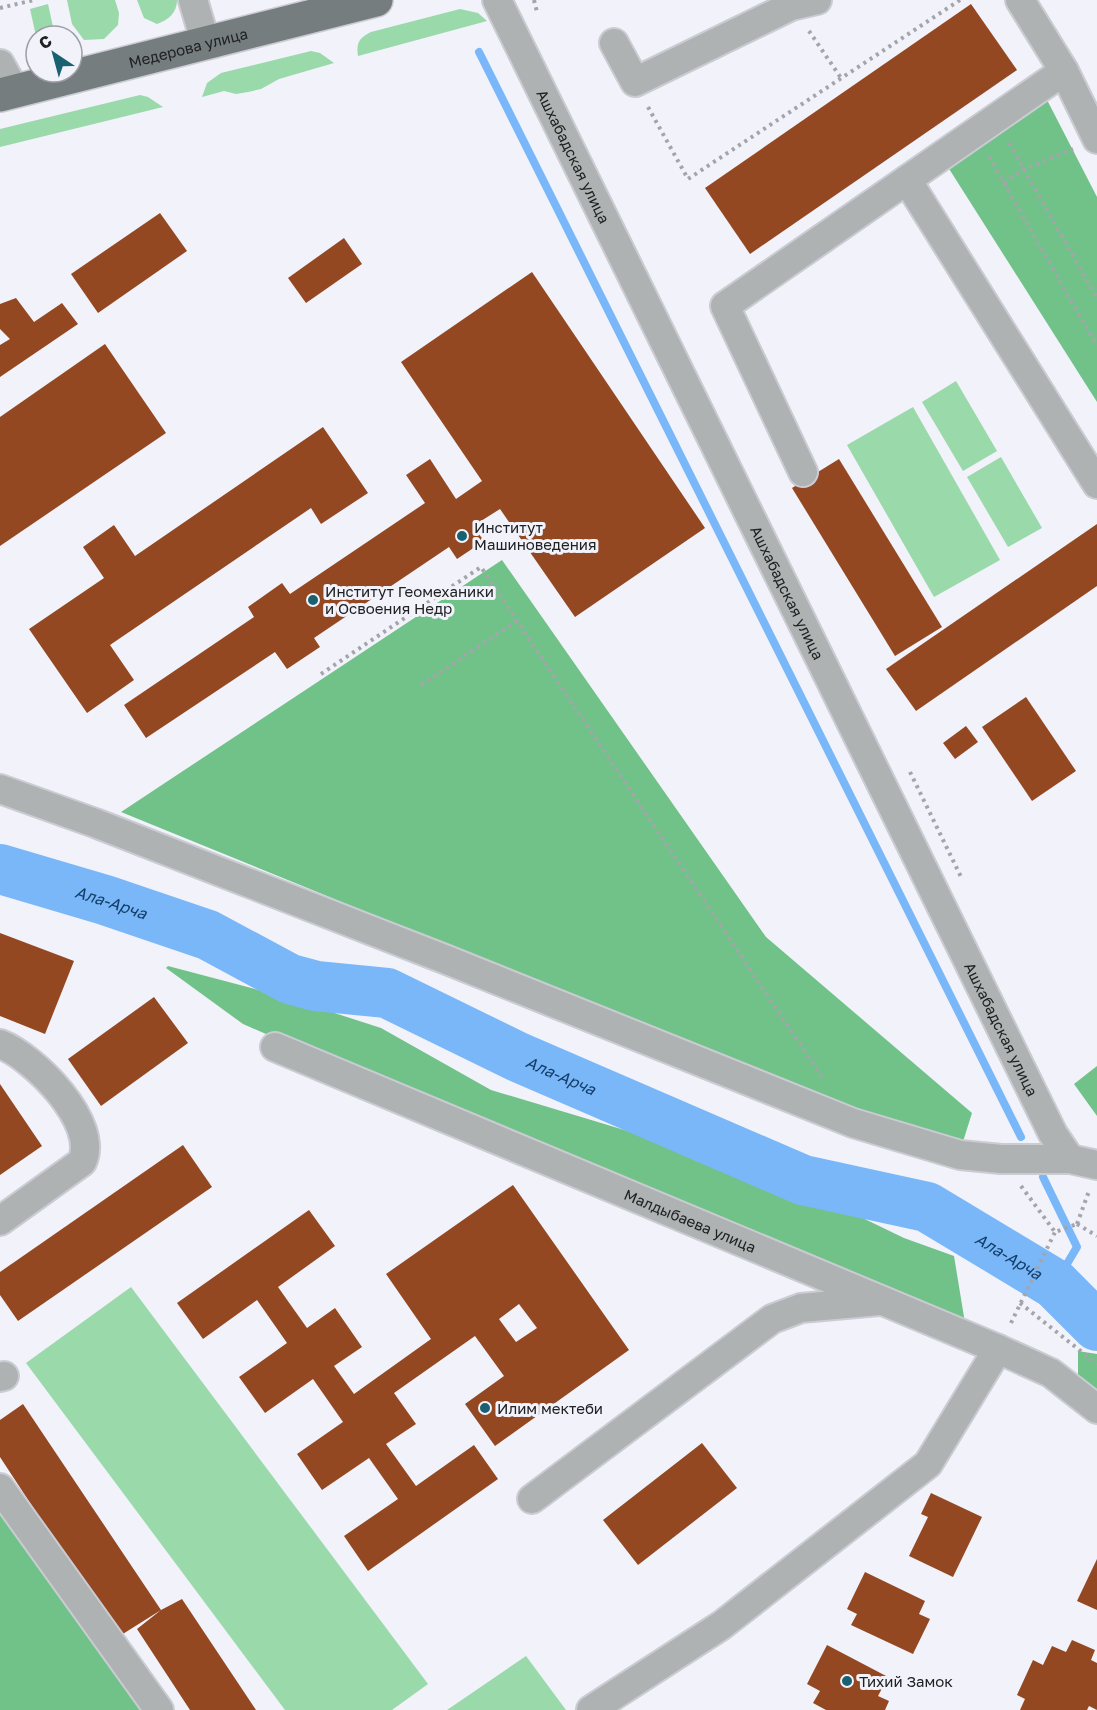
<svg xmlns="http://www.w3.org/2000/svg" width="1097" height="1710" font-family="'Golos Text',sans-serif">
	<rect width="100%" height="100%" fill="#f1f2fa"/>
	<g fill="#99d9aa">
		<path d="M67 0H115L119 13 118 25 104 39 84 40 72 24Z"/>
		<path d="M137 0H177C177 13 168 20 157 24L144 18Z"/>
		<path d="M48 4 55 36H36L30 9Z"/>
		<path d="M460 9 478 13 487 21 358 56C356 43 359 38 371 32Z"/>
		<path d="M311 51 320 53 334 63 279 79 261 89 248 92 236 94 224 91 202 97 207 83 221 73Z"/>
		<path d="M140 95 148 97 163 107 0 147V129Z"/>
		<path d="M956 381 997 451 963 471 922 402Z"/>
		<path d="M913 407 1000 560 934 597 847 445Z"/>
		<path d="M1001 457 1042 528 1008 547 967 477Z"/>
		<path d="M131 1287 428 1684 392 1710H285L26 1363Z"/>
		<path d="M526 1656 566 1710H447Z"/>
	</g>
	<g fill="#71c289">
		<path d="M1045 96 1097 197V402L946 164Z"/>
		<path d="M502 560 766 937 972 1113 961 1148 840 1105 121 812Z"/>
		<path d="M168 966 285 997 381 1028 491 1090 691 1150 815 1195 904 1238 954 1256 966 1329 561 1163 243 1024 166 968Z"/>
		<path d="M1097 1066V1116L1074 1084Z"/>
		<path d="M1078 1351 1097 1354V1410L1078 1396Z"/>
		<path d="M0 1502 146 1710H0Z"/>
	</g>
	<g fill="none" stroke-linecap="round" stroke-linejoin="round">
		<g stroke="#79b7f9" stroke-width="8">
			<path d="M479 52 1021 1137"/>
			<path d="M1043 1177 1077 1247 1055 1284"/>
		</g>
		<path stroke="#79b7f9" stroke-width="50" id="s1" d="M0 869 105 900 208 935 290 979 316 986 387 993 518 1057 803 1180 927 1207 1055 1284 1097 1326"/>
	</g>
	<g fill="#944821" fill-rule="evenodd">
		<path d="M971 4 1017 70 750 254 705 188Z"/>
		<path d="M160 213 187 251 98 313 71 274Z"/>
		<path d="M344 238 362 264 306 303 288 278Z"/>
		<path d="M532 272 705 528 575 617 500 509 473 526 484 541 457 559 449 547 314 638 320 647 287 669 275 652 146 738 124 705 254 617 248 607 282 583 290 594 425 503 406 475 430 459 456 499 482 481 401 362Z"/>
		<path d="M16 298 34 322 62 303 78 324 0 377V345L10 339 0 329V304Z"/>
		<path d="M105 344 166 433 0 546V417Z"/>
		<path d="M323 427 368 493 321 524 311 508 110 645 134 680 87 713 29 629 104 578 83 547 114 525 135 556Z"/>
		<path d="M839 459 942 627 895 656 792 488Z"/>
		<path d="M1097 524V586L916 711 886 669Z"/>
		<path d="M1026 697 1076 771 1032 801 982 727Z"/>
		<path d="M966 726 978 742 955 759 943 743Z"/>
		<path d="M0 933 74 961 45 1034 0 1016Z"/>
		<path d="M154 997 188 1043 101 1106 68 1059Z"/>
		<path d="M0 1084 42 1146 0 1175Z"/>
		<path d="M183 1145 212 1187 18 1321 0 1295V1272Z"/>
		<path d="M513 1185 629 1350 495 1446 465 1404 504 1376 475 1336 394 1393 416 1424 386 1444 416 1486 474 1445 498 1479 368 1571 344 1536 398 1499 369 1458 322 1490 297 1454 343 1422 313 1379 265 1413 239 1377 287 1343 257 1300 203 1339 177 1303 309 1210 335 1246 278 1287 307 1328 335 1308 362 1347 334 1366 354 1394 431 1339 386 1274ZM519 1304 537 1328 516 1342 499 1319Z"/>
		<path d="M23 1404 161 1610 182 1599 256 1710H190L137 1629 161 1610 118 1637 0 1457V1420Z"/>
		<path d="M702 1443 737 1488 638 1565 603 1520Z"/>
		<path d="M931 1493 982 1517 953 1577 909 1556 928 1517 921 1514Z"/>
		<path d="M1097 1559V1610L1077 1601Z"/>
		<path d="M865 1572 925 1601 919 1614 930 1619 913 1654 851 1625 857 1614 847 1609Z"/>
		<path d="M1072 1640 1095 1650 1091 1660 1097 1663V1710L1089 1706 1087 1710H1020L1025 1699 1017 1695 1033 1660 1043 1665 1052 1646 1066 1652Z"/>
		<path d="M827 1645 888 1677 878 1696 889 1701 885 1710H826L813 1703 820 1691 807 1684Z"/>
	</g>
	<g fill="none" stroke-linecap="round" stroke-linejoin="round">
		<g stroke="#cbccd3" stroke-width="32">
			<g id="minor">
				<path d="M193 0 206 44"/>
				<path id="s2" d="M497 0 1053 1134 1070 1159 1097 1165"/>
				<path d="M1020 0 1064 71 1097 139"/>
				<path d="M614 43 635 82 791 6 817 0"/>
				<path d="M0 64 15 91"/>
				<path d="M907 180 1097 484"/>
				<path d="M803 472 725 306 1064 71"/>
				<path d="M0 789 95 823 447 960 853 1123 960 1155 1001 1159H1070"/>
				<path d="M0 1044C34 1057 100 1123 82 1162L0 1221"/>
				<path id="s3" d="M275 1047 998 1349 1051 1373 1097 1409"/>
				<path d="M0 1377 4 1376"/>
				<path d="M0 1488 159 1710"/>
				<path d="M532 1499 772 1319 801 1308 879 1301"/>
				<path d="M591 1710 722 1625 928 1464 998 1349"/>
			</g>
		</g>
		<g stroke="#cbccd3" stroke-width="36">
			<g id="major">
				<path id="s4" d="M0 95 376 0"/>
			</g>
		</g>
		<g stroke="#a4a5ab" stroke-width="4" stroke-dasharray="3 4.5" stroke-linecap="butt">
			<path d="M534 0 537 12"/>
			<path d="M0 8 34 0"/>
			<path d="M809 31 841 78"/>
			<path d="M648 107 688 179 960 0"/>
			<path d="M1009 143 1097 298"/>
			<path d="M989 157 1097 346"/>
			<path d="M1004 183 1024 169 1073 149"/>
			<path d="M321 674 481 567 824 1080"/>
			<path d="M421 685 517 621"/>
			<path d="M910 772 962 879"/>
			<path d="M1021 1186 1055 1232 1077 1224"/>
			<path d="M1077 1224 1089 1191"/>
			<path d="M1077 1224 1097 1236"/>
			<path d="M1020 1303 1097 1364"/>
			<path d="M1011 1323 1055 1232"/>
		</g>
		<use href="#minor" stroke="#aeb2b3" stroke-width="28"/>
		<use href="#major" stroke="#757d7e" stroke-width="33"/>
	</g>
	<g fill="#196171" stroke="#f1f2fa" stroke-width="2">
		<circle cx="462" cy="536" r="6"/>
		<circle cx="313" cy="600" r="6"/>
		<circle cx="485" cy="1408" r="6"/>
		<circle cx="847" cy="1681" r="6"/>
	</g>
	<g text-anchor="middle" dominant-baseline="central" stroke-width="6" stroke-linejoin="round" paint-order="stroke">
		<g font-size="15" fill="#202123" stroke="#f1f2fa">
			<text stroke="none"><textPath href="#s4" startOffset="194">Медерова улица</textPath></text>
			<text stroke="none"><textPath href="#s2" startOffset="174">Ашхабадская улица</textPath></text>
			<text stroke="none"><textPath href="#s2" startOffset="660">Ашхабадская улица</textPath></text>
			<text stroke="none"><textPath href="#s2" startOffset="1146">Ашхабадская улица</textPath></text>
			<text stroke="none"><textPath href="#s3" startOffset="450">Малдыбаева улица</textPath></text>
		</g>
		<g font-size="15" fill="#202123" stroke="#f1f2fa" text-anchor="start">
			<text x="474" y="527">Институт<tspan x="474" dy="17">Машиноведения</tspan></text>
			<text x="325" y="591">Институт Геомеханики<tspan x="325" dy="17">и Освоения Недр</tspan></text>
			<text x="497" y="1408">Илим мектеби</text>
			<text x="859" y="1681">Тихий Замок</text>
		</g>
		<g font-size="16" font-style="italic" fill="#133e68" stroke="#f1f2fa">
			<text stroke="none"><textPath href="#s1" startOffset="116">Ала-Арча</textPath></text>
			<text stroke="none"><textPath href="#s1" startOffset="602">Ала-Арча</textPath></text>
			<text stroke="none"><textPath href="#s1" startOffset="1088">Ала-Арча</textPath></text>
		</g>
	</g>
	<g transform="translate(54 54) rotate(324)"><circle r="28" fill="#f1f2fa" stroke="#9d9ea4" stroke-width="1.5"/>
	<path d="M0-4.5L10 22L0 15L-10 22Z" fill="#196171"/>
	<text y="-9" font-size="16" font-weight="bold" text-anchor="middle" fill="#202123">С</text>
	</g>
</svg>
